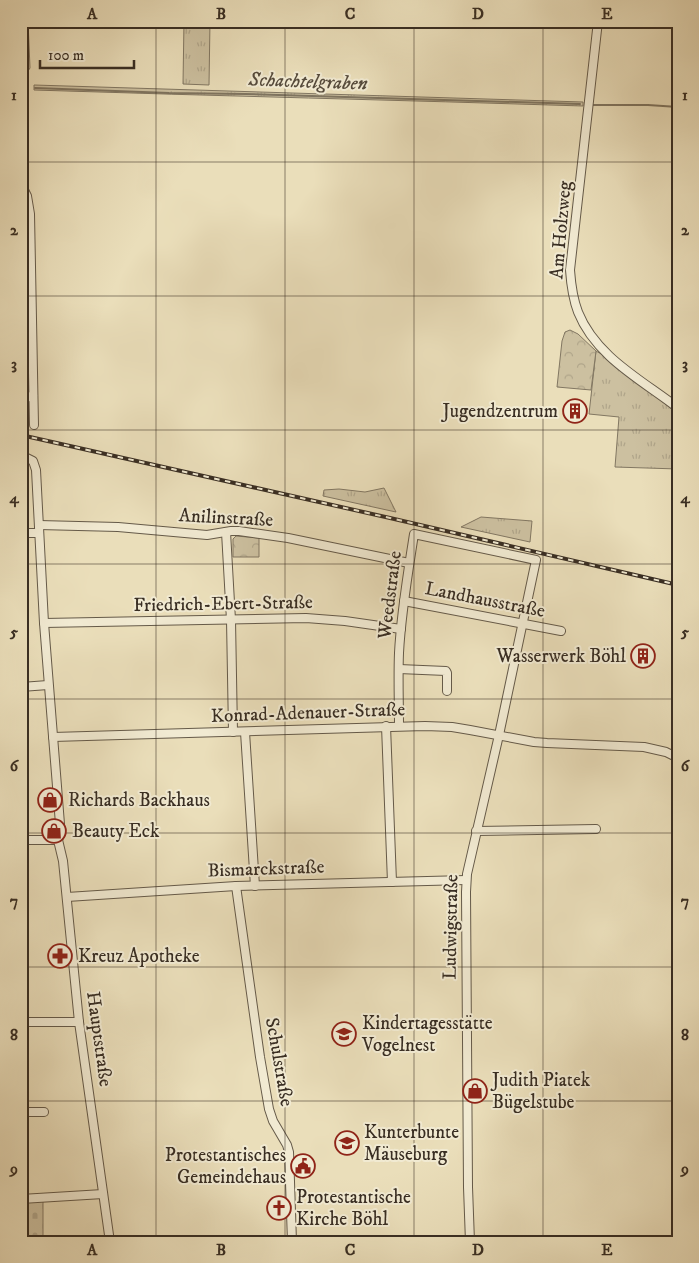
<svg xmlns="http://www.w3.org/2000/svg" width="699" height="1263" font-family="'IM FELL DW Pica',serif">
	<defs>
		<pattern id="grass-tufts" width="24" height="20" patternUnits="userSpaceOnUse" patternTransform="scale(1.25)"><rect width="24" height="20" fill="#ccc0a0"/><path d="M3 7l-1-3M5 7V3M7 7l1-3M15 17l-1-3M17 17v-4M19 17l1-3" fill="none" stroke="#b0a58a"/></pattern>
		<pattern id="cemetery-stones" width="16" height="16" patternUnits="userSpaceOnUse" patternTransform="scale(1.25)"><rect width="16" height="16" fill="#ccc0a0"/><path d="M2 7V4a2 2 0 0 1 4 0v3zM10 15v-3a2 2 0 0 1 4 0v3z" fill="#b0a58a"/></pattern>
		<pattern id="park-crowns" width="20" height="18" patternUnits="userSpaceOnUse" patternTransform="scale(1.25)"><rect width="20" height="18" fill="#ccc0a0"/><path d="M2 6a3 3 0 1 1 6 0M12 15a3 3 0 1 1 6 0" fill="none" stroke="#b0a58a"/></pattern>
	</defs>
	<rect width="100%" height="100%" fill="#eadeba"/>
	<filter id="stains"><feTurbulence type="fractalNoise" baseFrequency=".004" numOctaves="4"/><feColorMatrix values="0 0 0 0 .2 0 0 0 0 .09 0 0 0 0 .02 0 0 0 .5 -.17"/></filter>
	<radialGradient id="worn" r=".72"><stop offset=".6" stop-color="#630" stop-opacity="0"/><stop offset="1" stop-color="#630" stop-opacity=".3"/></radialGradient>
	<g fill="url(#grass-tufts)" stroke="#827762">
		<path d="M25 21H28L30 68 28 71V75L26 77 28 150 27 170 25 173H21V38Z"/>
		<path d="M184 21H210L209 85 183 84Z"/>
		<path d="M34 85 583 102V106C400 100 217 96 34 90Z"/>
		<path d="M596 351 603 355 678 414V469L615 467 619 417 589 414Z"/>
		<path d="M384 488 396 512 323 496 324 490 339 489 365 492Z"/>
		<path d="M481 517 532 521 530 542 461 527Z"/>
	</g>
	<path fill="url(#cemetery-stones)" stroke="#827762" d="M43 1201V1242H21V1202Z"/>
	<g fill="url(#park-crowns)" stroke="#827762">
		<path d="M570 330 578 334 596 351 591 390 557 387 562 341 565 332Z"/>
		<path d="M236 536 259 538V557H233V539Z"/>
	</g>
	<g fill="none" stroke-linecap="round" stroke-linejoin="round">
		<g stroke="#7f745f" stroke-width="2">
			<path d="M35 88 169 93 246 94 580 104"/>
			<path d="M593 105H648L678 107"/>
		</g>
		<g stroke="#655a49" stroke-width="10">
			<g id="minor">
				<path d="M598 21 570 270C571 284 573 299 578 312 596 357 642 380 678 408"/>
				<path d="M21 184 27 196 30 214 34 425"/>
				<path d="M21 401 33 395"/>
				<path d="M21 455 33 461 36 470 44 623 60 824V834L58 840"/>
				<path d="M39 525 118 527 207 535 231 531H239L288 538 409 563"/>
				<path d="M226 532 231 620 233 732"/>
				<path d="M21 533H39"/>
				<path d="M404 601 561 631"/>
				<path d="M44 623 306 618 345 621 401 629"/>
				<path d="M399 669 446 671 447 673V691"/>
				<path d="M21 687 48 685"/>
				<path d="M386 726 392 882"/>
				<path d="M399 726C399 702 398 677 399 653 401 613 408 573 414 534L536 560 499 735 467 874 466 892 468 1187 470 1242"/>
				<path d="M245 732 255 886"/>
				<path d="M53 737 425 726 452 727 470 730 534 742 547 743 644 747 666 752 678 758"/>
				<path d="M476 831 596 829"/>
				<path d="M21 840H58"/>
				<path d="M58 840 63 861 79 1022 110 1242"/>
				<path d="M236 886 260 1057 269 1109 273 1121 287 1145 289 1152 292 1242"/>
				<path d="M67 897 236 886 466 880"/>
				<path d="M21 1022H79"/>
				<path d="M21 1112H44"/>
				<path d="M21 1199 103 1194"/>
			</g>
		</g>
		<use href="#minor" stroke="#f1ead2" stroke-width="8"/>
		<g stroke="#392e23" stroke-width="4">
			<path id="rail" d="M21 435 390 518 678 585"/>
		</g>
		<use href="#rail" stroke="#f1ead2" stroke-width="2" stroke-dasharray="5.5" stroke-linecap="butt"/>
	</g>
	<path fill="none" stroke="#392e23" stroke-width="1" stroke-opacity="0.55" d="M156 21V1242M285 21V1242M414 21V1242M543 21V1242M21 162H678M21 296H678M21 430H678M21 564H678M21 699H678M21 833H678M21 967H678M21 1101H678"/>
	<defs>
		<g id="building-ring" transform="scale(1.25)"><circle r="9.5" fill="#f1ead2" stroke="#8f2418" stroke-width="1.5"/><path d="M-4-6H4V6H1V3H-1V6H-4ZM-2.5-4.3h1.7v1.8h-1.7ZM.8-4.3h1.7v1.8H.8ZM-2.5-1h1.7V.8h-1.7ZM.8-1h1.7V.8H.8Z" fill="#8f2418"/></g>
		<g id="shop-ring" transform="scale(1.25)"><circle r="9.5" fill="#f1ead2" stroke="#8f2418" stroke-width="1.5"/><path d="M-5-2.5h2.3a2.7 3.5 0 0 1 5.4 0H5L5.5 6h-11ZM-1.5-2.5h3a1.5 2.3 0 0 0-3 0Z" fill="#8f2418"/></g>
		<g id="pharmacy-ring" transform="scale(1.25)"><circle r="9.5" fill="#f1ead2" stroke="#8f2418" stroke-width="1.5"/><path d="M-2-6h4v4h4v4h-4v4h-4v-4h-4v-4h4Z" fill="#8f2418"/></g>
		<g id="school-ring" transform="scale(1.25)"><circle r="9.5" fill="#f1ead2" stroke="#8f2418" stroke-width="1.5"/><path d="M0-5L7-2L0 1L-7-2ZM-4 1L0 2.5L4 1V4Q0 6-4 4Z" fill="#8f2418"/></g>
		<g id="civic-ring" transform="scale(1.25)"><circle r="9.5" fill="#f1ead2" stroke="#8f2418" stroke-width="1.5"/><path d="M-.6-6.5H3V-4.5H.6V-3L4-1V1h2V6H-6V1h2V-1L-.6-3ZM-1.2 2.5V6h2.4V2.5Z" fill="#8f2418"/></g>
		<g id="church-ring" transform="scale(1.25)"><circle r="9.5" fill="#f1ead2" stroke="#8f2418" stroke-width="1.5"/><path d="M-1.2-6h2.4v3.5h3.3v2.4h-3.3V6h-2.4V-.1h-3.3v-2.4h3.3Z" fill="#8f2418"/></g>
	</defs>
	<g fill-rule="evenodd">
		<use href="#building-ring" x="575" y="411"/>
		<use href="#building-ring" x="643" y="656"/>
		<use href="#shop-ring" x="50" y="800"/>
		<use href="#shop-ring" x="54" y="831"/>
		<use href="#pharmacy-ring" x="60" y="956"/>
		<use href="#school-ring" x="344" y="1034"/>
		<use href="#shop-ring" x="475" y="1091"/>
		<use href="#school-ring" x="347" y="1143"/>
		<use href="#civic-ring" x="303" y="1166"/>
		<use href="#church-ring" x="279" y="1208"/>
	</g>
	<g text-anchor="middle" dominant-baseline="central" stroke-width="4" stroke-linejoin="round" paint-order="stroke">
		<g font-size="19" fill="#392e23" stroke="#f1ead2">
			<text transform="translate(561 230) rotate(-85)">Am Holzweg</text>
			<text transform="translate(226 518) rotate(3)">Anilinstraße</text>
			<text transform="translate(390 595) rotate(-83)">Weedstraße</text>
			<text transform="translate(485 600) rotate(11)">Landhausstraße</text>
			<text transform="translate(223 604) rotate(-1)">Friedrich-Ebert-Straße</text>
			<text transform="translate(308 713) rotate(-2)">Konrad-Adenauer-Straße</text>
			<text transform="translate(266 869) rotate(-2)">Bismarckstraße</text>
			<text transform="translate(451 927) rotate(-89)">Ludwigstraße</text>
			<text transform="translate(99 1039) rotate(82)">Hauptstraße</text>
			<text transform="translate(279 1062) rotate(80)">Schulstraße</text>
		</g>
		<g font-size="19" fill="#392e23" stroke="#f1ead2" text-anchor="start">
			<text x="558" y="411" text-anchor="end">Jugendzentrum</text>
			<text x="626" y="656" text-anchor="end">Wasserwerk Böhl</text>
			<text x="68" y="800">Richards Backhaus</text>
			<text x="72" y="831">Beauty Eck</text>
			<text x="78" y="956">Kreuz Apotheke</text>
			<text x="362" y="1023">Kindertagesstätte<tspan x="362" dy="22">Vogelnest</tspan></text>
			<text x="492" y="1080">Judith Piatek<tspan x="492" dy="22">Bügelstube</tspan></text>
			<text x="364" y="1132">Kunterbunte<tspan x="364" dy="22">Mäuseburg</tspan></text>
			<text x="286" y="1155" text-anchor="end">Protestantisches<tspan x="286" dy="22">Gemeindehaus</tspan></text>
			<text x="296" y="1197">Protestantische<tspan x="296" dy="22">Kirche Böhl</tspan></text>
		</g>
		<g font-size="20" font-style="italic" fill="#564b3c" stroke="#f1ead2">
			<text transform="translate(308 82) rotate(2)">Schachtelgraben</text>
		</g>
	</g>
	<rect width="699" height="1263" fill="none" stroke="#eadeba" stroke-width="55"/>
	<path d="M40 60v8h94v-8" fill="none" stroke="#392e23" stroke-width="2.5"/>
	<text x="48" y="60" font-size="15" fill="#392e23" stroke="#f1ead2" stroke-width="4" paint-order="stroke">100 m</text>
	<rect x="28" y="28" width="644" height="1208" fill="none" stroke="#392e23" stroke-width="2"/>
	<g font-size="16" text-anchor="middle" font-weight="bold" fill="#392e23">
		<text x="92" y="19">A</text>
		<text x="221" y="19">B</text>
		<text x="350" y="19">C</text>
		<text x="478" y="19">D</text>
		<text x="607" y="19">E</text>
		<text x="14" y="100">1</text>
		<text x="685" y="100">1</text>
		<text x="14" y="235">2</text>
		<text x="685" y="235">2</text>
		<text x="14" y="369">3</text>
		<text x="685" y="369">3</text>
		<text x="14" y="503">4</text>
		<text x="685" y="503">4</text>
		<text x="14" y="637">5</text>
		<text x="685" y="637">5</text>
		<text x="14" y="771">6</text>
		<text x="685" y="771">6</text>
		<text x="14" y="906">7</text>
		<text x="685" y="906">7</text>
		<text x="14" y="1040">8</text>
		<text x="685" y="1040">8</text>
		<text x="14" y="1174">9</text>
		<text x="685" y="1174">9</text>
		<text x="92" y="1255">A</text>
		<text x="221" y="1255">B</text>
		<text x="350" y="1255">C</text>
		<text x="478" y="1255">D</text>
		<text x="607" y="1255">E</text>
	</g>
	<rect width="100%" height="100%" filter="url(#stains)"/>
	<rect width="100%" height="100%" fill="url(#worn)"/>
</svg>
